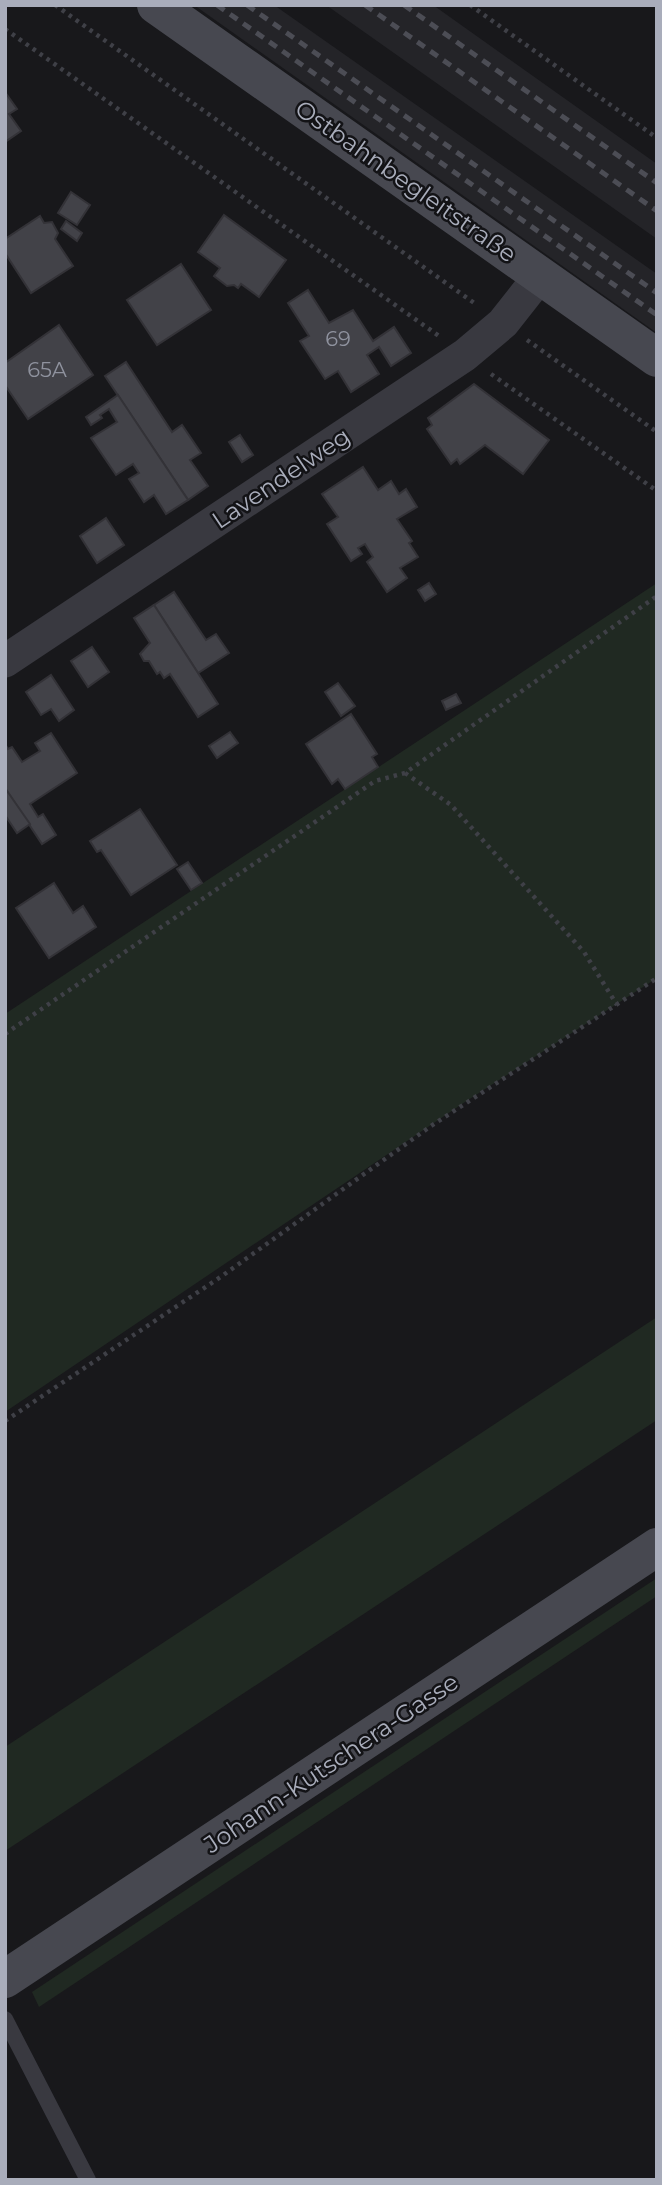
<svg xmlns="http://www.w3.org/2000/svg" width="662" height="2185" font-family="Montserrat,sans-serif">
	<rect width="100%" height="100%" fill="#18181b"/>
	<g fill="#242428">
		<path d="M194 5H274L657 274V333Z"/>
		<path d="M326 5H433L657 164V239Z"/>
	</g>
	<g fill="#202922">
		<path d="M657 583V978L465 1102 5 1412V1014Z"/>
		<path d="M657 1317V1420L5 1851V1747Z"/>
		<path d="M657 1578V1596L39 2007 32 1992Z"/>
	</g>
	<g fill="#424248" stroke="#333237" stroke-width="2">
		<path d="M5 92 17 109 9 114 21 131 5 142Z"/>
		<path d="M71 192 90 205 77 225 58 213Z"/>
		<path d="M224 215 286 260 259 297 241 284 238 288 234 285 227 286 214 276 220 268 198 252Z"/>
		<path d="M40 216 44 223 52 222 58 233 55 239 73 266 31 293 5 253V239Z"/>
		<path d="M66 221 82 233 77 241 61 229Z"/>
		<path d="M181 264 211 310 157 345 127 300Z"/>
		<path d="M308 290 329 323 353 310 373 341 394 327 411 353 391 366 379 347 367 355 379 374 351 392 338 371 325 379 300 341 309 336 288 303Z"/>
		<path d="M59 325 93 375 28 419 5 385V363Z"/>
		<path d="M126 362 172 432 182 425 201 453 190 460 208 486 188 500 105 376Z"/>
		<path d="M474 384 549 440 523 474 485 445 460 464 457 459 451 464 427 429 432 425 428 418Z"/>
		<path d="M118 395 188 500 166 514 154 495 144 502 129 479 139 473 133 464 116 475 91 438 117 422 109 409 100 415 102 418 91 425 86 417Z"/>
		<path d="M240 435 253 455 242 462 229 442Z"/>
		<path d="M363 467 378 490 391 481 399 494 406 489 417 507 397 519 412 541 409 543 418 557 400 568 407 578 387 592 367 562 373 557 365 544 358 548 362 554 351 561 327 524 338 517 322 494Z"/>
		<path d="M106 518 124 545 97 563 80 536Z"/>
		<path d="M429 583 436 594 425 601 418 590Z"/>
		<path d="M174 592 206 640 216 634 229 653 198 673 154 605Z"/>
		<path d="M154 605 218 704 198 717 170 674 164 678 160 672 157 674 149 661H144L140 654 150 643 134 618Z"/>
		<path d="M92 647 109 672 88 687 71 661Z"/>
		<path d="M51 675 74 710 59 721 51 709 41 715 26 692Z"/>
		<path d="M338 683 355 706 341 716 325 692Z"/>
		<path d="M456 694 461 703 446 710 442 701Z"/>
		<path d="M351 714 377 754 372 757 378 767 345 789 338 779 332 784 306 744Z"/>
		<path d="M230 732 238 743 217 758 209 746Z"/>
		<path d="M51 733 77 773 30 804 38 817 43 814 56 835 42 844 5 788V744L8 749 12 747 22 762 40 751 35 743Z"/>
		<path d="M5 788 30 824 17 833 5 815Z"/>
		<path d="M140 809 177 865 131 895 101 850 97 852 90 841Z"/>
		<path d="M188 862 202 883 191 890 177 869Z"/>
		<path d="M54 883 73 913 83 906 96 927 49 958 16 908Z"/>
	</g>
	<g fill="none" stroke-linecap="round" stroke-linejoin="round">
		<g stroke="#3f4047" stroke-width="4.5" stroke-dasharray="3.5 5" stroke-linecap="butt">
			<path d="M55 5 477 305"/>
			<path d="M470 5 657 138"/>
			<path d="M5 29 439 336"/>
			<path d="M527 340 657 432"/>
			<path d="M491 374 657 491"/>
			<path d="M405 773 451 805 584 952 617 1005"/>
			<path d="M5 1034 375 781 405 773 657 596"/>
			<path d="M5 1421 222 1276 431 1126 657 978"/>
		</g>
		<path stroke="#393940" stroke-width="16" d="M5 2019 88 2180"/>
		<path stroke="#393940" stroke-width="33" d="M5 661 465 355 503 323 540 276"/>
		<g stroke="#474850" stroke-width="38">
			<path d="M156 5 657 358"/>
			<path d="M5 1979 657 1547"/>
		</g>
		<g stroke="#4c4d55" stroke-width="5" stroke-dasharray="9 7" stroke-linecap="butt">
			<path d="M217 5 657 315"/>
			<path d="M247 5 657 293"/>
			<path d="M365 5 657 211"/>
			<path d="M404 5 657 183"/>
		</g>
	</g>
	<g text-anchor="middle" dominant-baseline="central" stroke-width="5" stroke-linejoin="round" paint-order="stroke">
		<g font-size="21" fill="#8f929e">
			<text x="338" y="338">69</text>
			<text x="47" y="369">65A</text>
		</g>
		<g font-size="24" fill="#a9adbb" stroke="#131316">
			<text transform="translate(406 181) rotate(35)">Ostbahnbegleitstraße</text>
			<text transform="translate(281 478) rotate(-34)">Lavendelweg</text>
			<text transform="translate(331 1763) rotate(-34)">Johann-Kutschera-Gasse</text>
		</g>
	</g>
	<rect width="662" height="2185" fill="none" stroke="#a9adbb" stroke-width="14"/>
</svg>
